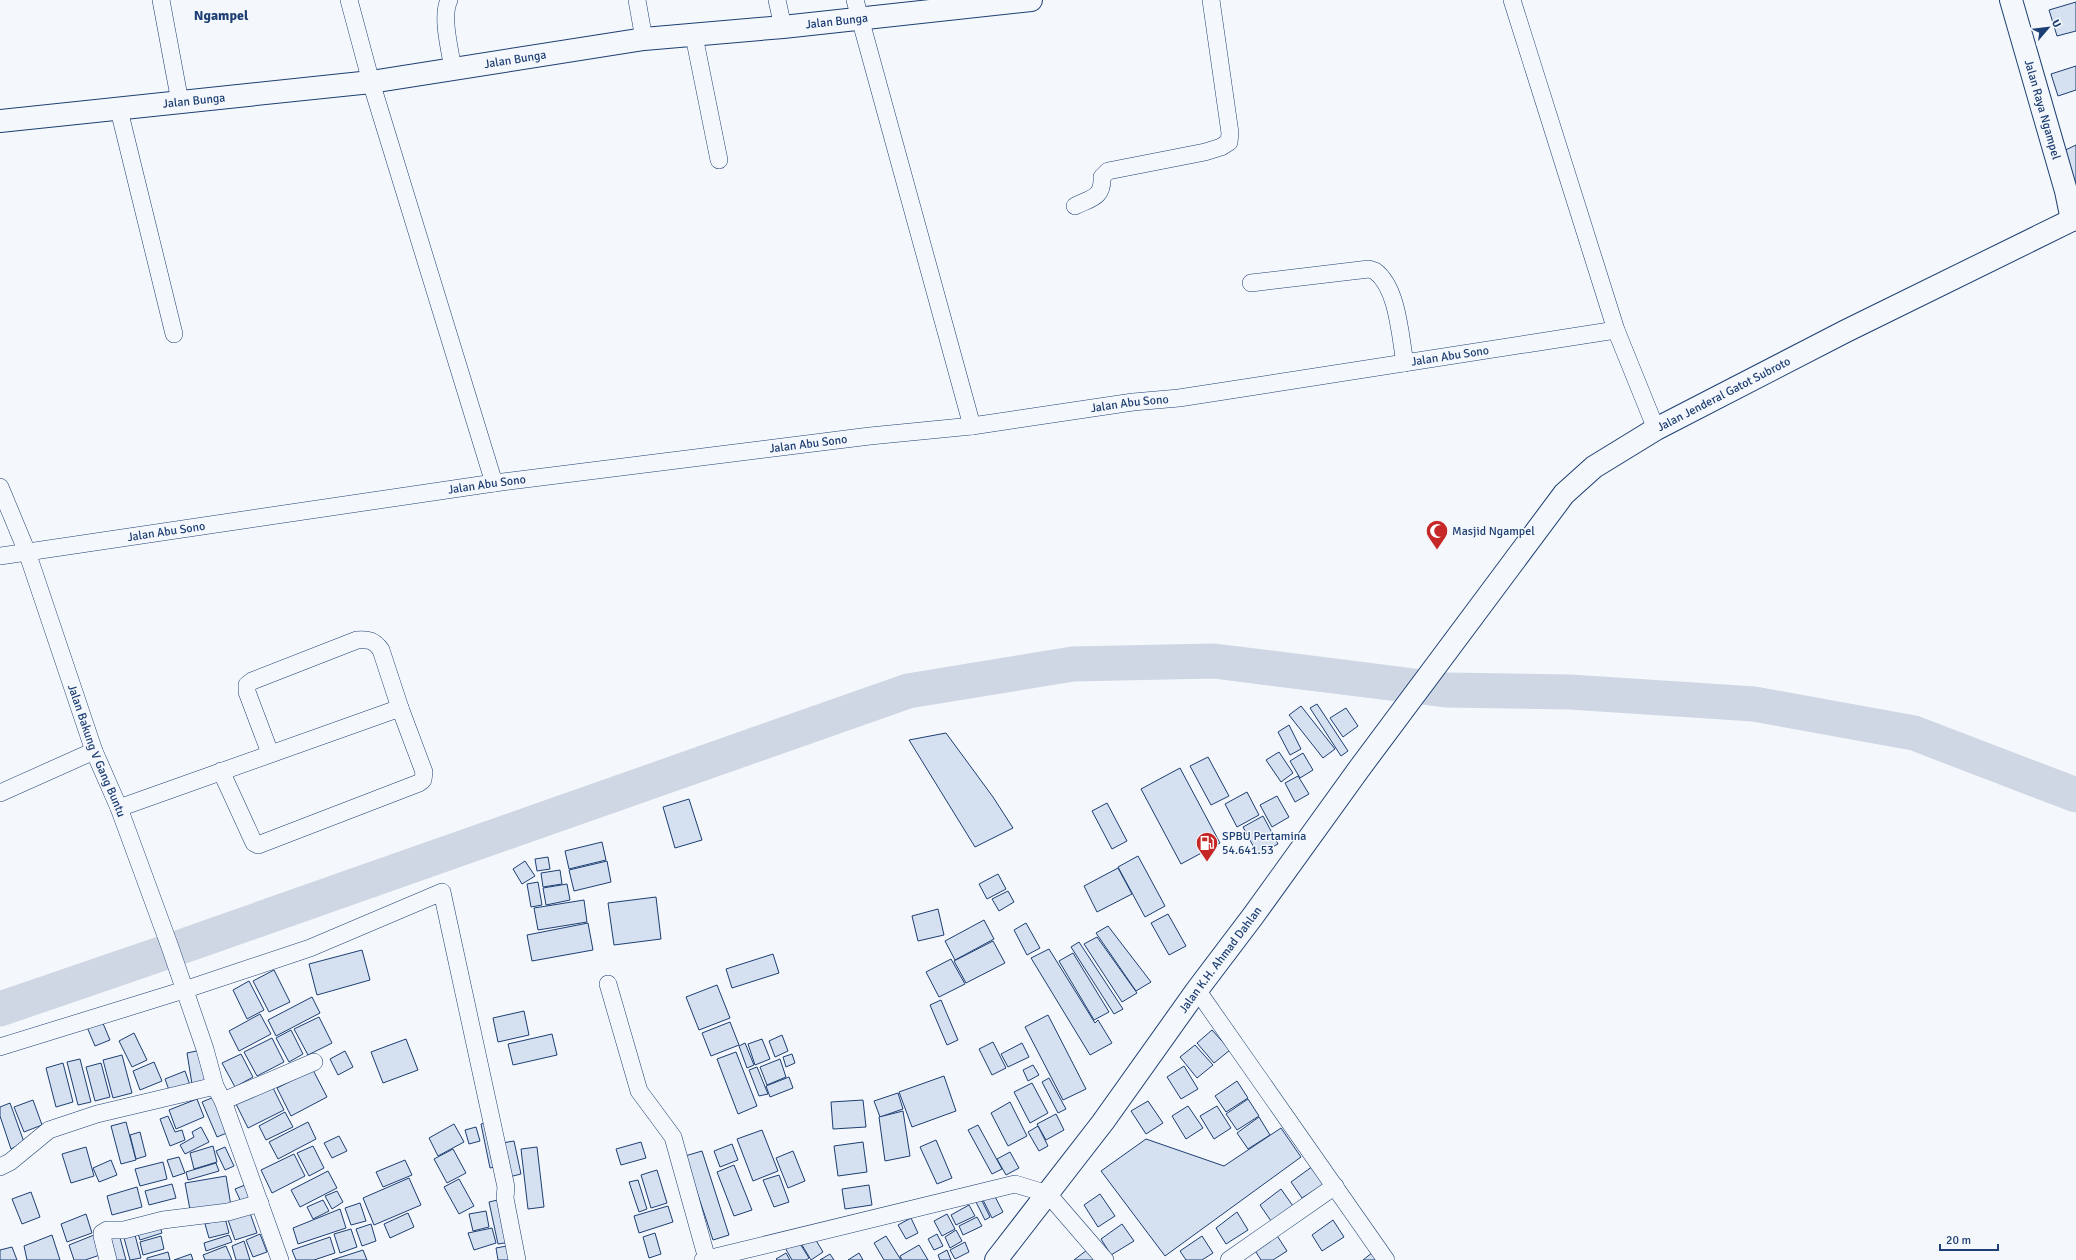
<svg xmlns="http://www.w3.org/2000/svg" width="2076" height="1260" font-family="Signika,sans-serif">
	<rect width="100%" height="100%" fill="#f4f7fb"/>
	<g fill="none" stroke-linecap="round" stroke-linejoin="round">
		<path stroke="#cfd7e4" stroke-width="35" d="M0 1009 172 950 908 691 1073 664 1214 661 1446 690 1570 692 1754 704 1914 733 2076 795"/>
	</g>
	<g fill="#d5e0f0" stroke="#1d3f73">
		<path d="M2076 2V31L2057 36 2049 10Z"/>
		<path d="M2076 66V90L2058 96 2051 74Z"/>
		<path d="M2076 145V185H2074L2059 153Z"/>
		<path d="M1317 704 1348 751 1341 756 1310 708Z"/>
		<path d="M1301 706 1335 749 1323 758 1289 715Z"/>
		<path d="M1346 708 1358 726 1343 737 1330 718Z"/>
		<path d="M1289 725 1301 749 1290 755 1278 732Z"/>
		<path d="M946 733 993 797 1013 828 975 847 909 740Z"/>
		<path d="M1279 752 1293 773 1281 782 1266 760Z"/>
		<path d="M1303 753 1313 770 1300 778 1290 761Z"/>
		<path d="M1208 757 1229 796 1211 805 1190 766Z"/>
		<path d="M1180 768 1220 843 1181 864 1141 789Z"/>
		<path d="M1298 776 1309 794 1295 802 1285 783Z"/>
		<path d="M1247 792 1259 815 1237 827 1225 804Z"/>
		<path d="M1277 796 1289 817 1272 827 1260 805Z"/>
		<path d="M689 799 702 840 675 848 663 807Z"/>
		<path d="M1107 803 1127 841 1112 849 1092 811Z"/>
		<path d="M1263 816 1278 844 1258 855 1243 827Z"/>
		<path d="M602 842 606 860 569 869 565 851Z"/>
		<path d="M1138 856 1165 906 1145 917 1118 867Z"/>
		<path d="M548 857 550 869 537 871 535 859Z"/>
		<path d="M525 861 535 876 522 884 513 869Z"/>
		<path d="M607 861 611 882 574 891 569 870Z"/>
		<path d="M1118 868 1132 894 1097 912 1084 886Z"/>
		<path d="M560 870 562 884 543 887 541 873Z"/>
		<path d="M998 874 1006 889 987 899 979 884Z"/>
		<path d="M538 882 542 905 531 907 527 884Z"/>
		<path d="M567 884 570 900 546 905 543 888Z"/>
		<path d="M1008 891 1014 902 999 911 992 899Z"/>
		<path d="M656 897 661 939 614 945 608 903Z"/>
		<path d="M584 900 587 922 538 930 534 908Z"/>
		<path d="M938 909 944 935 918 941 912 916Z"/>
		<path d="M1168 914 1186 946 1169 955 1151 923Z"/>
		<path d="M984 920 994 939 955 960 945 941Z"/>
		<path d="M588 923 593 950 532 961 527 935Z"/>
		<path d="M1026 923 1040 948 1027 955 1014 930Z"/>
		<path d="M1108 926 1151 982 1136 991 1096 933Z"/>
		<path d="M1097 937 1137 993 1122 1002 1084 944Z"/>
		<path d="M993 941 1005 963 966 983 954 961Z"/>
		<path d="M1079 942 1123 1009 1114 1014 1071 947Z"/>
		<path d="M1049 949 1095 1023 1098 1020 1112 1043 1090 1055 1031 958Z"/>
		<path d="M362 950 370 980 317 995 309 964Z"/>
		<path d="M1073 953 1109 1012 1094 1020 1059 961Z"/>
		<path d="M773 954 779 973 732 988 726 969Z"/>
		<path d="M951 959 965 984 939 997 926 972Z"/>
		<path d="M274 970 290 1002 269 1012 253 981Z"/>
		<path d="M249 981 264 1010 247 1019 233 990Z"/>
		<path d="M717 985 730 1018 699 1030 686 997Z"/>
		<path d="M312 997 320 1013 276 1036 268 1020Z"/>
		<path d="M941 1000 958 1040 947 1045 930 1005Z"/>
		<path d="M524 1011 529 1035 498 1042 493 1018Z"/>
		<path d="M260 1014 271 1034 239 1051 229 1031Z"/>
		<path d="M1048 1015 1086 1089 1063 1100 1025 1027Z"/>
		<path d="M319 1017 332 1043 308 1055 294 1029Z"/>
		<path d="M102 1021 110 1040 95 1046 87 1027Z"/>
		<path d="M730 1022 739 1045 711 1056 702 1033Z"/>
		<path d="M291 1030 303 1054 289 1062 276 1038Z"/>
		<path d="M1212 1030 1230 1050 1214 1063 1197 1043Z"/>
		<path d="M134 1033 147 1060 132 1067 119 1041Z"/>
		<path d="M552 1034 557 1055 513 1065 508 1044Z"/>
		<path d="M782 1035 788 1051 775 1057 769 1041Z"/>
		<path d="M272 1038 284 1062 257 1076 244 1052Z"/>
		<path d="M406 1039 418 1070 383 1083 371 1052Z"/>
		<path d="M762 1039 770 1059 755 1065 748 1044Z"/>
		<path d="M993 1042 1006 1068 992 1075 979 1049Z"/>
		<path d="M745 1043 754 1065 747 1068 739 1046Z"/>
		<path d="M1022 1043 1029 1057 1008 1067 1001 1054Z"/>
		<path d="M1195 1045 1213 1065 1197 1078 1180 1057Z"/>
		<path d="M201 1050 206 1082 192 1084 187 1053Z"/>
		<path d="M345 1051 353 1067 338 1075 330 1059Z"/>
		<path d="M736 1052 757 1106 738 1114 717 1059Z"/>
		<path d="M241 1054 253 1077 235 1087 222 1063Z"/>
		<path d="M792 1054 795 1063 786 1067 783 1057Z"/>
		<path d="M122 1055 132 1093 113 1098 103 1060Z"/>
		<path d="M80 1059 91 1102 78 1105 67 1062Z"/>
		<path d="M780 1059 786 1077 767 1085 760 1067Z"/>
		<path d="M154 1062 162 1081 140 1090 133 1071Z"/>
		<path d="M63 1063 73 1102 56 1107 46 1068Z"/>
		<path d="M101 1063 110 1097 95 1101 86 1067Z"/>
		<path d="M1033 1065 1039 1075 1028 1081 1023 1070Z"/>
		<path d="M1184 1066 1198 1089 1181 1099 1167 1077Z"/>
		<path d="M757 1067 768 1094 759 1096 749 1070Z"/>
		<path d="M313 1070 327 1097 291 1116 277 1088Z"/>
		<path d="M185 1071 190 1085 170 1093 165 1079Z"/>
		<path d="M944 1076 956 1111 912 1127 899 1092Z"/>
		<path d="M789 1077 793 1088 770 1097 766 1086Z"/>
		<path d="M1049 1078 1066 1109 1058 1113 1042 1082Z"/>
		<path d="M1237 1081 1248 1098 1226 1112 1215 1096Z"/>
		<path d="M1032 1083 1048 1113 1030 1123 1014 1092Z"/>
		<path d="M271 1084 284 1110 248 1128 235 1102Z"/>
		<path d="M898 1093 903 1109 880 1117 874 1101Z"/>
		<path d="M214 1097 229 1132 217 1137 202 1102Z"/>
		<path d="M197 1099 204 1117 176 1129 169 1110Z"/>
		<path d="M1248 1099 1259 1116 1237 1130 1226 1114Z"/>
		<path d="M33 1100 42 1125 24 1132 14 1107Z"/>
		<path d="M863 1100 866 1127 833 1129 831 1102Z"/>
		<path d="M1148 1101 1163 1123 1146 1134 1131 1111Z"/>
		<path d="M1010 1102 1027 1136 1008 1146 991 1113Z"/>
		<path d="M10 1103 24 1142 11 1149 0 1116V1107Z"/>
		<path d="M1188 1106 1203 1128 1186 1139 1172 1116Z"/>
		<path d="M1217 1106 1231 1128 1214 1139 1200 1116Z"/>
		<path d="M903 1111 910 1156 885 1161 879 1117Z"/>
		<path d="M285 1112 293 1127 266 1140 259 1126Z"/>
		<path d="M1056 1114 1064 1130 1046 1140 1037 1124Z"/>
		<path d="M168 1116 175 1132 182 1130 185 1140 170 1146 160 1119Z"/>
		<path d="M1259 1117 1270 1135 1248 1149 1237 1133Z"/>
		<path d="M126 1122 136 1160 121 1164 111 1126Z"/>
		<path d="M308 1122 316 1139 278 1159 269 1142Z"/>
		<path d="M490 1122 499 1166 490 1168 481 1124Z"/>
		<path d="M454 1124 464 1142 438 1156 429 1138Z"/>
		<path d="M978 1125 1002 1169 992 1174 968 1130Z"/>
		<path d="M1038 1126 1048 1146 1039 1151 1028 1132Z"/>
		<path d="M201 1127 209 1142 185 1154 180 1145 194 1137 192 1132Z"/>
		<path d="M476 1127 480 1141 469 1144 465 1130Z"/>
		<path d="M1281 1128 1301 1157 1165 1256 1101 1171 1146 1139 1224 1166Z"/>
		<path d="M762 1130 778 1171 753 1181 737 1139Z"/>
		<path d="M140 1132 146 1156 136 1159 130 1135Z"/>
		<path d="M339 1136 347 1151 332 1158 324 1143Z"/>
		<path d="M936 1140 952 1178 937 1184 920 1147Z"/>
		<path d="M514 1141 521 1174 509 1177 502 1143Z"/>
		<path d="M641 1142 646 1158 621 1165 616 1149Z"/>
		<path d="M863 1142 867 1172 838 1176 834 1146Z"/>
		<path d="M732 1144 738 1160 720 1167 714 1151Z"/>
		<path d="M213 1146 217 1162 194 1169 190 1153Z"/>
		<path d="M313 1146 324 1168 309 1176 297 1153Z"/>
		<path d="M86 1147 94 1176 71 1183 62 1154Z"/>
		<path d="M225 1147 234 1166 225 1170 216 1151Z"/>
		<path d="M537 1147 544 1207 528 1209 521 1149Z"/>
		<path d="M453 1149 466 1173 447 1183 434 1159Z"/>
		<path d="M702 1151 729 1235 713 1240 685 1156Z"/>
		<path d="M793 1151 805 1181 788 1188 776 1158Z"/>
		<path d="M1010 1152 1019 1168 1006 1175 997 1159Z"/>
		<path d="M294 1154 305 1176 272 1193 261 1170Z"/>
		<path d="M179 1157 185 1173 173 1177 167 1160Z"/>
		<path d="M111 1160 117 1175 99 1182 93 1168Z"/>
		<path d="M405 1160 412 1175 383 1187 376 1172Z"/>
		<path d="M163 1162 167 1179 140 1186 135 1169Z"/>
		<path d="M216 1163 219 1171 188 1180 186 1172Z"/>
		<path d="M734 1165 752 1210 734 1216 717 1172Z"/>
		<path d="M1313 1166 1324 1184 1302 1198 1291 1182Z"/>
		<path d="M657 1170 667 1203 651 1208 641 1175Z"/>
		<path d="M328 1171 337 1188 300 1207 291 1190Z"/>
		<path d="M779 1175 789 1202 774 1207 763 1180Z"/>
		<path d="M226 1176 231 1206 191 1215 185 1183Z"/>
		<path d="M409 1178 421 1205 374 1225 363 1198Z"/>
		<path d="M459 1179 474 1206 459 1214 444 1187Z"/>
		<path d="M638 1180 647 1209 639 1212 629 1182Z"/>
		<path d="M172 1184 176 1198 149 1205 145 1191Z"/>
		<path d="M245 1185 252 1199 242 1204 235 1189Z"/>
		<path d="M869 1185 872 1205 845 1209 842 1189Z"/>
		<path d="M137 1187 142 1207 112 1215 107 1196Z"/>
		<path d="M1281 1189 1293 1206 1271 1221 1260 1205Z"/>
		<path d="M337 1191 343 1202 332 1209 325 1196Z"/>
		<path d="M992 1191 1003 1212 992 1218 981 1196Z"/>
		<path d="M31 1192 40 1217 22 1224 12 1199Z"/>
		<path d="M1100 1194 1115 1216 1098 1227 1084 1205Z"/>
		<path d="M980 1197 990 1217 985 1220 975 1200Z"/>
		<path d="M502 1199 511 1242 498 1244 489 1202Z"/>
		<path d="M323 1200 329 1211 313 1219 307 1207Z"/>
		<path d="M360 1203 366 1221 351 1225 345 1208Z"/>
		<path d="M969 1205 975 1216 956 1225 951 1215Z"/>
		<path d="M668 1206 673 1222 639 1233 634 1216Z"/>
		<path d="M340 1209 346 1228 298 1244 293 1228Z"/>
		<path d="M486 1211 489 1227 473 1231 469 1214Z"/>
		<path d="M1237 1212 1248 1230 1226 1244 1216 1228Z"/>
		<path d="M250 1213 257 1233 235 1240 228 1220Z"/>
		<path d="M408 1213 414 1227 390 1238 384 1224Z"/>
		<path d="M86 1214 92 1233 67 1242 61 1224Z"/>
		<path d="M947 1214 955 1229 942 1236 934 1221Z"/>
		<path d="M977 1217 982 1226 963 1235 959 1226Z"/>
		<path d="M225 1218 229 1233 209 1238 205 1224Z"/>
		<path d="M911 1218 918 1233 906 1239 898 1225Z"/>
		<path d="M1333 1220 1344 1237 1322 1251 1312 1235Z"/>
		<path d="M159 1224 162 1233 140 1240 137 1230Z"/>
		<path d="M371 1224 376 1241 362 1246 356 1229Z"/>
		<path d="M1122 1224 1134 1241 1111 1255 1101 1239Z"/>
		<path d="M492 1228 496 1243 474 1250 468 1233Z"/>
		<path d="M351 1229 357 1247 340 1253 334 1234Z"/>
		<path d="M956 1230 962 1241 950 1248 945 1237Z"/>
		<path d="M655 1233 661 1254 649 1258 643 1237Z"/>
		<path d="M119 1234 126 1260H111L104 1238Z"/>
		<path d="M260 1234 267 1252 253 1257 246 1240Z"/>
		<path d="M937 1234 943 1246 934 1250 928 1239Z"/>
		<path d="M1276 1234 1287 1251 1273 1260H1261L1254 1249Z"/>
		<path d="M52 1235 60 1260H27L24 1246Z"/>
		<path d="M94 1235 100 1255 85 1260H74L69 1245Z"/>
		<path d="M135 1235 141 1258 130 1260 124 1238Z"/>
		<path d="M229 1235 232 1242 206 1251 204 1243Z"/>
		<path d="M161 1236 164 1249 143 1255 140 1242Z"/>
		<path d="M886 1236 901 1260H884L874 1243Z"/>
		<path d="M1202 1236 1213 1253 1202 1260H1186L1180 1251Z"/>
		<path d="M330 1237 335 1253 314 1260H296L292 1250Z"/>
		<path d="M814 1237 823 1252 811 1260 802 1245Z"/>
		<path d="M797 1239 809 1258 806 1260H792L784 1246Z"/>
		<path d="M244 1241 250 1260H236L232 1246Z"/>
		<path d="M965 1242 969 1252 955 1259 950 1250Z"/>
		<path d="M512 1245 515 1260H498L496 1248Z"/>
		<path d="M919 1245 928 1260H902L900 1256Z"/>
		<path d="M226 1246 232 1260H205L203 1255Z"/>
		<path d="M12 1247 17 1260H0V1250Z"/>
		<path d="M363 1250 367 1260H332Z"/>
		<path d="M947 1250 951 1260H940L938 1255Z"/>
		<path d="M1087 1250 1094 1260H1074Z"/>
		<path d="M168 1252 170 1260H147V1258Z"/>
		<path d="M1373 1252 1380 1260H1363Z"/>
		<path d="M786 1253 790 1260H777L776 1259Z"/>
		<path d="M859 1253 863 1260H848Z"/>
		<path d="M191 1254 193 1260H174Z"/>
		<path d="M830 1254 834 1260H820Z"/>
	</g>
	<g fill="none" stroke-linecap="round" stroke-linejoin="round">
		<g stroke="#1d3f73" stroke-width="18">
			<g id="minor">
				<path d="M161 0 180 102"/>
				<path d="M349 0 371 82 494 483"/>
				<path d="M449 0C441 17 450 50 453 69"/>
				<path d="M637 0 644 39"/>
				<path d="M777 0 783 27"/>
				<path d="M855 0 972 426"/>
				<path d="M1512 0 1616 330 1656 429"/>
				<path d="M694 36 719 160"/>
				<path d="M119 110 174 334"/>
				<path d="M1075 206C1091 198 1103 198 1102 177L1108 171 1205 152 1221 147 1229 142 1230 133 1211 0"/>
				<path d="M1251 283 1369 269 1375 271C1398 288 1400 336 1405 363"/>
				<path id="s1" d="M0 487 27 552 94 751 119 808 170 947 205 1049 215 1086 223 1101 280 1260"/>
				<path id="s2" d="M0 556 494 483 870 436 972 426 1133 402 1179 398 1616 330"/>
				<path d="M270 753 247 692V685L252 681 357 640C368 639 374 640 381 650L400 708"/>
				<path d="M0 793 94 751"/>
				<path d="M119 808 400 708 424 772 423 780 419 783 258 845 254 843 221 771"/>
				<path d="M608 984 639 1091 673 1137 707 1259"/>
				<path d="M1197 990 1386 1260"/>
				<path d="M0 1047 184 990 310 948 442 892 506 1187 505 1198 517 1260"/>
				<path d="M223 1101 314 1062"/>
				<path d="M0 1167 10 1162 49 1130 97 1114 215 1086"/>
				<path d="M108 1260 102 1236V1233L107 1230H124L163 1220 228 1212 260 1203"/>
				<path d="M703 1260 1015 1184 1048 1194 1105 1260"/>
				<path d="M1229 1260 1335 1186"/>
			</g>
		</g>
		<g stroke="#1d3f73" stroke-width="24">
			<g id="tertiary">
				<path id="s3" d="M2011 0 2066 191 2072 220"/>
				<path id="s4" d="M0 121 371 82 644 39 783 27 1031 0"/>
			</g>
		</g>
		<g stroke="#1d3f73" stroke-width="24">
			<g id="primary">
				<path id="s5" d="M996 1260 1103 1122 1197 990 1253 916 1359 769 1564 494 1594 467 1656 429 1846 331 2076 218"/>
			</g>
		</g>
		<use href="#minor" stroke="#f4f7fb" stroke-width="17"/>
		<use href="#tertiary" stroke="#f4f7fb" stroke-width="22"/>
		<use href="#primary" stroke="#f4f7fb" stroke-width="22"/>
	</g>
	<defs>
		<g id="mosque-pin" transform="scale(1.15)"><path d="M0 17L-7.5 6A9.5 9.5 0 1 1 7.5 6Z" fill="#c62828" stroke="#f4f7fb"/><path d="M3.5-4.9A6 6 0 1 0 3.5 4.9A5 5 0 1 1 3.5-4.9Z" fill="#fff"/></g>
		<g id="fuel-pin" transform="scale(1.15)"><path d="M0 17L-7.5 6A9.5 9.5 0 1 1 7.5 6Z" fill="#c62828" stroke="#f4f7fb"/><path d="M-5.5-6h7V0h2V4h1.3V-2.5L3-4.5l.8-.8L6-3V5H2.5V1h-1V6h-7ZM-4.2-4.7v3.2H.2V-4.7Z" fill="#fff"/></g>
	</defs>
	<g fill-rule="evenodd">
		<use href="#mosque-pin" x="1437" y="531"/>
		<use href="#fuel-pin" x="1207" y="843"/>
	</g>
	<g text-anchor="middle" dominant-baseline="central" stroke-width="3" stroke-linejoin="round" paint-order="stroke">
		<g font-size="12" fill="#1d3f73" stroke="#f4f7fb">
			<text stroke="none"><textPath href="#s4" startOffset="843">Jalan Bunga</textPath></text>
			<text stroke="none"><textPath href="#s4" startOffset="519">Jalan Bunga</textPath></text>
			<text stroke="none"><textPath href="#s4" startOffset="195">Jalan Bunga</textPath></text>
			<text stroke="none"><textPath href="#s3" startOffset="114">Jalan Raya Ngampel</textPath></text>
			<text stroke="none"><textPath href="#s2" startOffset="1464">Jalan Abu Sono</textPath></text>
			<text stroke="none"><textPath href="#s5" startOffset="1143">Jalan Jenderal Gatot Subroto</textPath></text>
			<text stroke="none"><textPath href="#s2" startOffset="1140">Jalan Abu Sono</textPath></text>
			<text stroke="none"><textPath href="#s2" startOffset="816">Jalan Abu Sono</textPath></text>
			<text stroke="none"><textPath href="#s2" startOffset="492">Jalan Abu Sono</textPath></text>
			<text stroke="none"><textPath href="#s2" startOffset="168">Jalan Abu Sono</textPath></text>
			<text stroke="none"><textPath href="#s1" startOffset="281">Jalan Bakung V Gang Buntu</textPath></text>
			<text stroke="none"><textPath href="#s5" startOffset="375">Jalan K.H. Ahmad Dahlan</textPath></text>
		</g>
		<g font-size="12" fill="#1d3f73" stroke="#f4f7fb" text-anchor="start">
			<text x="1452" y="531">Masjid Ngampel</text>
			<text x="1222" y="836">SPBU Pertamina<tspan x="1222" dy="14">54.641.53</tspan></text>
		</g>
		<g font-size="14" font-weight="bold" fill="#1d3f73" stroke="#f4f7fb">
			<text x="221" y="15">Ngampel</text>
		</g>
	</g>
	<g transform="translate(2048 28) rotate(62)" stroke="#f4f7fb" stroke-width="3" paint-order="stroke">
	<path d="M0-3L7 15L0 10L-7 15Z" fill="#1d3f73"/>
	<text y="-6" font-size="11" font-weight="bold" text-anchor="middle" fill="#1d3f73">U</text>
	</g>
	<path d="M1940 1244v6h58v-6" fill="none" stroke="#1d3f73" stroke-width="2"/>
	<text x="1946" y="1244" font-size="12" fill="#1d3f73" stroke="#f4f7fb" stroke-width="3" paint-order="stroke">20 m</text>
</svg>
